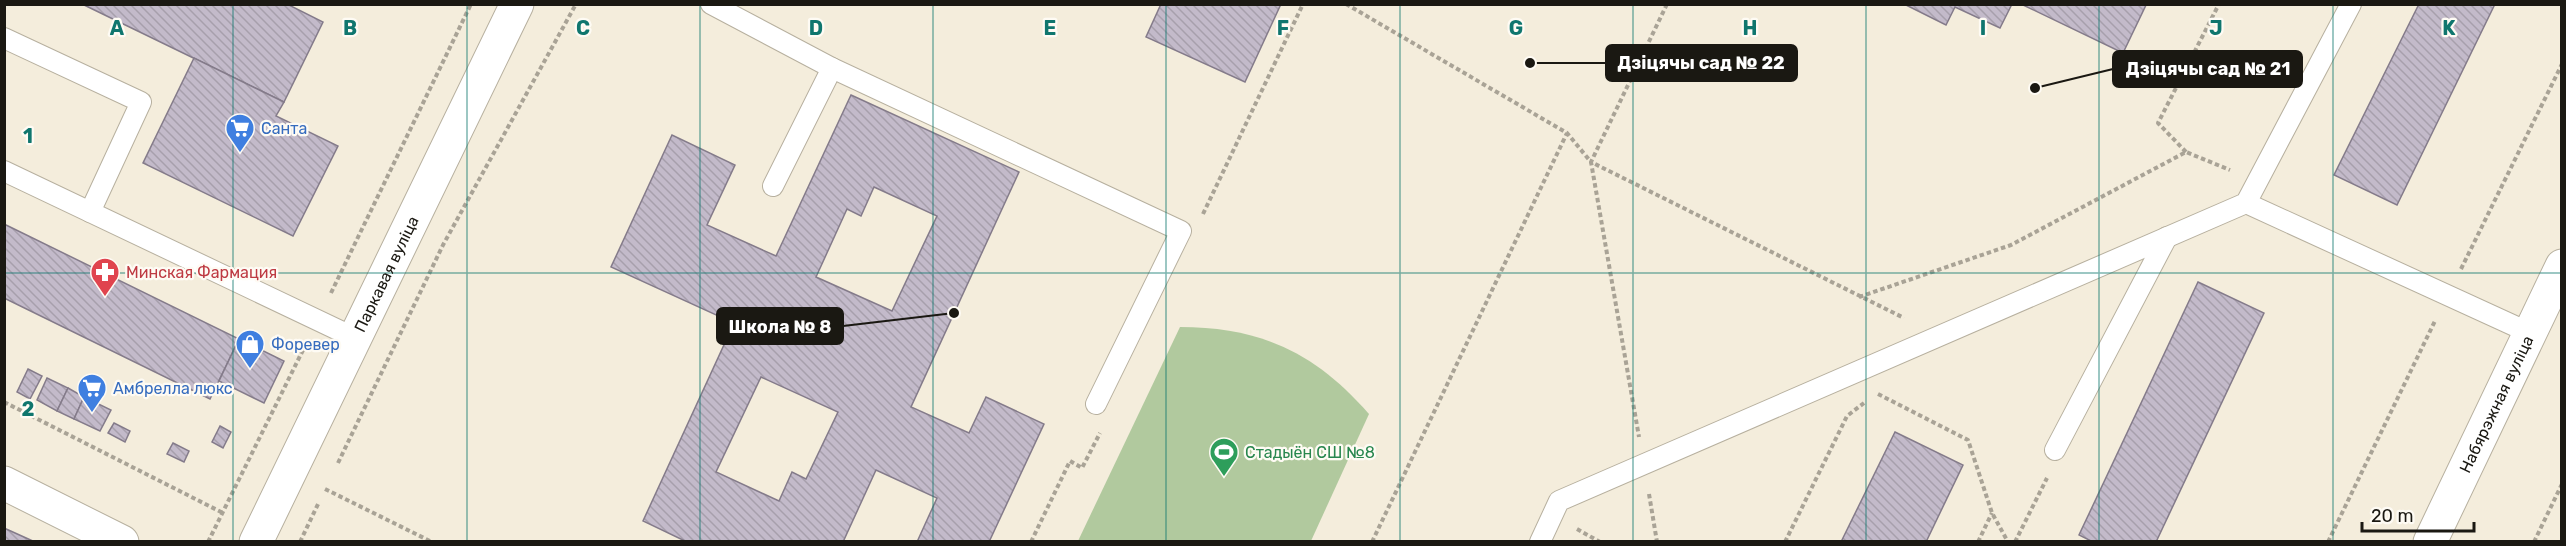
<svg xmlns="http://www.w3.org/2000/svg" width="2566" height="546" font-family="Rubik,sans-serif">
	<defs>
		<pattern id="building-back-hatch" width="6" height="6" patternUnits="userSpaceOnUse" patternTransform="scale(1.5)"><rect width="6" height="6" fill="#c3baca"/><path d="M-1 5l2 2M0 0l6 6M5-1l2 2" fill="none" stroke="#a79fac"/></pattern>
	</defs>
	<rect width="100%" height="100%" fill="#f4eddc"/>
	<path fill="#b1c99e" d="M1180 327C1261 327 1316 353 1369 414L1311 541H1078Z"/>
	<g fill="url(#building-back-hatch)" stroke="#847b8a" stroke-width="1.5" fill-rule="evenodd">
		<path d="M82 4H287L323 22 284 102Z"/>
		<path d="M1161 4H1281L1245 82 1146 37Z"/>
		<path d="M1904 4H2012L2000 28 1955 7 1946 25Z"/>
		<path d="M2021 4H2146V5L2123 53Z"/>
		<path d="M2419 4H2495L2397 205 2334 175Z"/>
		<path d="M194 58 284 102 276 116 338 146 293 236 143 163Z"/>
		<path d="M851 95 1019 172 911 407 969 433 986 397 1044 424 989 542H917L937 498 876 470 843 542H687L643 521 734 323 611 267 672 135 735 165 707 225 776 256ZM874 187 937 216 892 311 816 277 847 209 861 216ZM761 377 838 412 806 479 792 472 779 501 716 472Z"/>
		<path d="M4 224 239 339 210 399 4 298Z"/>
		<path d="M2198 282 2264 313 2156 542H2093L2079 535Z"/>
		<path d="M239 339 284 361 264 403 219 381Z"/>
		<path d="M28 369 42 376 30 399 17 392Z"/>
		<path d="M47 378 68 388 57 411 37 400Z"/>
		<path d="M68 388 84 397 74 419 57 411Z"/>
		<path d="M84 397 111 410 100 431 74 419Z"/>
		<path d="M114 423 130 431 125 442 108 433Z"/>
		<path d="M220 426 231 432 223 448 212 442Z"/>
		<path d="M1895 432 1963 465 1926 542H1841Z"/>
		<path d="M173 443 189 451 184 462 167 454Z"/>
		<path d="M4 528 35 542H4Z"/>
	</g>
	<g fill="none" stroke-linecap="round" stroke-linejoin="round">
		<g stroke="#b7b09f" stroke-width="22">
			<g id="service">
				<path d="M711 4 832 68 1181 231 1096 404"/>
				<path d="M4 38 141 102 90 212"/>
				<path d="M4 171 355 338"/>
				<path d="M773 186 832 68"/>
				<path d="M2246 203 2530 333"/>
				<path d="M2055 450 2167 237"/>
				<path d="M1540 542 1559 501 2246 203 2351 4"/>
			</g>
		</g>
		<g stroke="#b7b09f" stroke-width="35">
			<g id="tertiary">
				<path d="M4 483 122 542"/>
				<path id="s1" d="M256 542 517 4"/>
			</g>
		</g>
		<g stroke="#b7b09f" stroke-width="35">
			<g id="secondary">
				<path id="s2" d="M2430 542 2562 266"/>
			</g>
		</g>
		<g stroke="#a9a396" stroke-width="4" stroke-dasharray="4.5 3" stroke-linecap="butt">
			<path d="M1346 4 1567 133 1591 162 1639 437"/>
			<path d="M1667 4 1591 162 1904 318"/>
			<path d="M2186 152 2158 123 2219 4"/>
			<path d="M1203 214 1303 4"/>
			<path d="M2461 269 2562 64"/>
			<path d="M331 293 471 4"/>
			<path d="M1859 297 2011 245 2186 152 2230 170"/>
			<path d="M1878 394 1968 440 1992 513 2008 542"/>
			<path d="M4 402 223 513"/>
			<path d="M338 463 443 245 576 4"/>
			<path d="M325 489 432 542"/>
			<path d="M1649 494 1657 542"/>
			<path d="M1577 529 1600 542"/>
			<path d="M208 542 305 346"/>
			<path d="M300 542 319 502"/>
			<path d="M1031 542 1070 461 1082 468 1100 433"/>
			<path d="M1372 542 1567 133"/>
			<path d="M1785 542 1847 416 1864 403"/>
			<path d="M1978 542 1992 513"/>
			<path d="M2015 542 2047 478"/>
			<path d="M2328 542 2435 321"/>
			<path d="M2534 542 2562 484"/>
		</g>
		<use href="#service" stroke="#fff" stroke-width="20"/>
		<use href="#tertiary" stroke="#fff" stroke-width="33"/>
		<use href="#secondary" stroke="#fff" stroke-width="33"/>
	</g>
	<path fill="none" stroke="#0f766e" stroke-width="1.5" stroke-opacity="0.55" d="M233 4V542M467 4V542M700 4V542M933 4V542M1166 4V542M1400 4V542M1633 4V542M1866 4V542M2099 4V542M2333 4V542M4 273H2562"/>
	<defs>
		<g id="supermarket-pin" transform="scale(1.5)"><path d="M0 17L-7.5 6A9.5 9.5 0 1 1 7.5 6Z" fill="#3f7fe0" stroke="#fefbf4"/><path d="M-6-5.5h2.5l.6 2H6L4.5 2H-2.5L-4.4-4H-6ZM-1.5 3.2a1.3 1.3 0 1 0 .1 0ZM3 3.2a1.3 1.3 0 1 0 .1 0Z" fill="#fff"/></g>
		<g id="pharmacy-pin" transform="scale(1.5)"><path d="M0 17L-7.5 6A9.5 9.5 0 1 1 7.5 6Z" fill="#e0444e" stroke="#fefbf4"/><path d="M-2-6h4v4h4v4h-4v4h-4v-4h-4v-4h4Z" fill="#fff"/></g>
		<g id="shop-pin" transform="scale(1.5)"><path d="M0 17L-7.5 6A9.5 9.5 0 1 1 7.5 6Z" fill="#3f7fe0" stroke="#fefbf4"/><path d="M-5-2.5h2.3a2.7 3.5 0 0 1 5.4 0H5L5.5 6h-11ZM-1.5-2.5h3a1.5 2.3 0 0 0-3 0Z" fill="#fff"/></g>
		<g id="stadium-pin" transform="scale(1.5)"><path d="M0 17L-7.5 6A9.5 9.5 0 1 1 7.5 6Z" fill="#2e9e5b" stroke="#fefbf4"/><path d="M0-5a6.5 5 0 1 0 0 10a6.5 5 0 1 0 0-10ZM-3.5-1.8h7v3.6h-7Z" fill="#fff"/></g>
	</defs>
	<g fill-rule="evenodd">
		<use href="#supermarket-pin" x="240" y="128"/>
		<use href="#pharmacy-pin" x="105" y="272"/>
		<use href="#shop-pin" x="250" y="344"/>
		<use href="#supermarket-pin" x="92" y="388"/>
		<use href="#stadium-pin" x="1224" y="452"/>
	</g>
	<g text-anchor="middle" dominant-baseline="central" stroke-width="4.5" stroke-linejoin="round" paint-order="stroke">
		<g font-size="16" fill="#366cbe" stroke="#fefbf4" text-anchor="start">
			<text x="261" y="128">Санта</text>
			<text x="271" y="344">Форевер</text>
			<text x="113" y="388">Амбрелла люкс</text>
		</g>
		<g font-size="16" fill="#be3a42" stroke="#fefbf4" text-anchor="start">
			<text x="126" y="272">Минская Фармация</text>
		</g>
		<g font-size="16" fill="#1a1812" stroke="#fefbf4">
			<text stroke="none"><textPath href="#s1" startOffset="298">Паркавая вуліца</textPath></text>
			<text stroke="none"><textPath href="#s2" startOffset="153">Набярэжная вуліца</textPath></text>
		</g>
		<g font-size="16" fill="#27864d" stroke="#fefbf4" text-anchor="start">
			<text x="1245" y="452">Стадыён СШ №8</text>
		</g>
	</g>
	<g font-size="20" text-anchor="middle" font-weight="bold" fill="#0f766e" stroke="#fefbf4" stroke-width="4.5" stroke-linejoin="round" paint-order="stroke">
		<text x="117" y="35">A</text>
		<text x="350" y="35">B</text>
		<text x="583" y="35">C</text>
		<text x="816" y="35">D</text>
		<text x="1050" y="35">E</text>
		<text x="1283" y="35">F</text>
		<text x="1516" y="35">G</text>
		<text x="1750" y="35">H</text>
		<text x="1983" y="35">I</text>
		<text x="2216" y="35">J</text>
		<text x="2449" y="35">K</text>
		<text x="28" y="143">1</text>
		<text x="28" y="416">2</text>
	</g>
	<path fill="none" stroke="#1a1812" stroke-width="2" d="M1530 63L1606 63M2035 88L2113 69M954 313L843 326"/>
	<g fill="#1a1812" stroke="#fefbf4" stroke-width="2">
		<circle cx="1530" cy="63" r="6"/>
		<circle cx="2035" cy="88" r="6"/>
		<circle cx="954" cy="313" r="6"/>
	</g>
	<g fill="#1a1812" stroke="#1a1812" stroke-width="2">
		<rect x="1606" y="45" width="191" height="36" rx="6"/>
		<rect x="2113" y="51" width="189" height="36" rx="6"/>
		<rect x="717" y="308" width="126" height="36" rx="6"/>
	</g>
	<g font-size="18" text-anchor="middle" font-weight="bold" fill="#fff">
		<text x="1701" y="69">Дзіцячы сад № 22</text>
		<text x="2208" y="75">Дзіцячы сад № 21</text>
		<text x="780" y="333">Школа № 8</text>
	</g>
	<rect width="2566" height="546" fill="none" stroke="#1a1812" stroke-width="12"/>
	<path d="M2362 522v9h112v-9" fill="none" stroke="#1a1812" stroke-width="3"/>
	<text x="2371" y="522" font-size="18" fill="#1a1812" stroke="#fefbf4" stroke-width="4.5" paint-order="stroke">20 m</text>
</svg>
